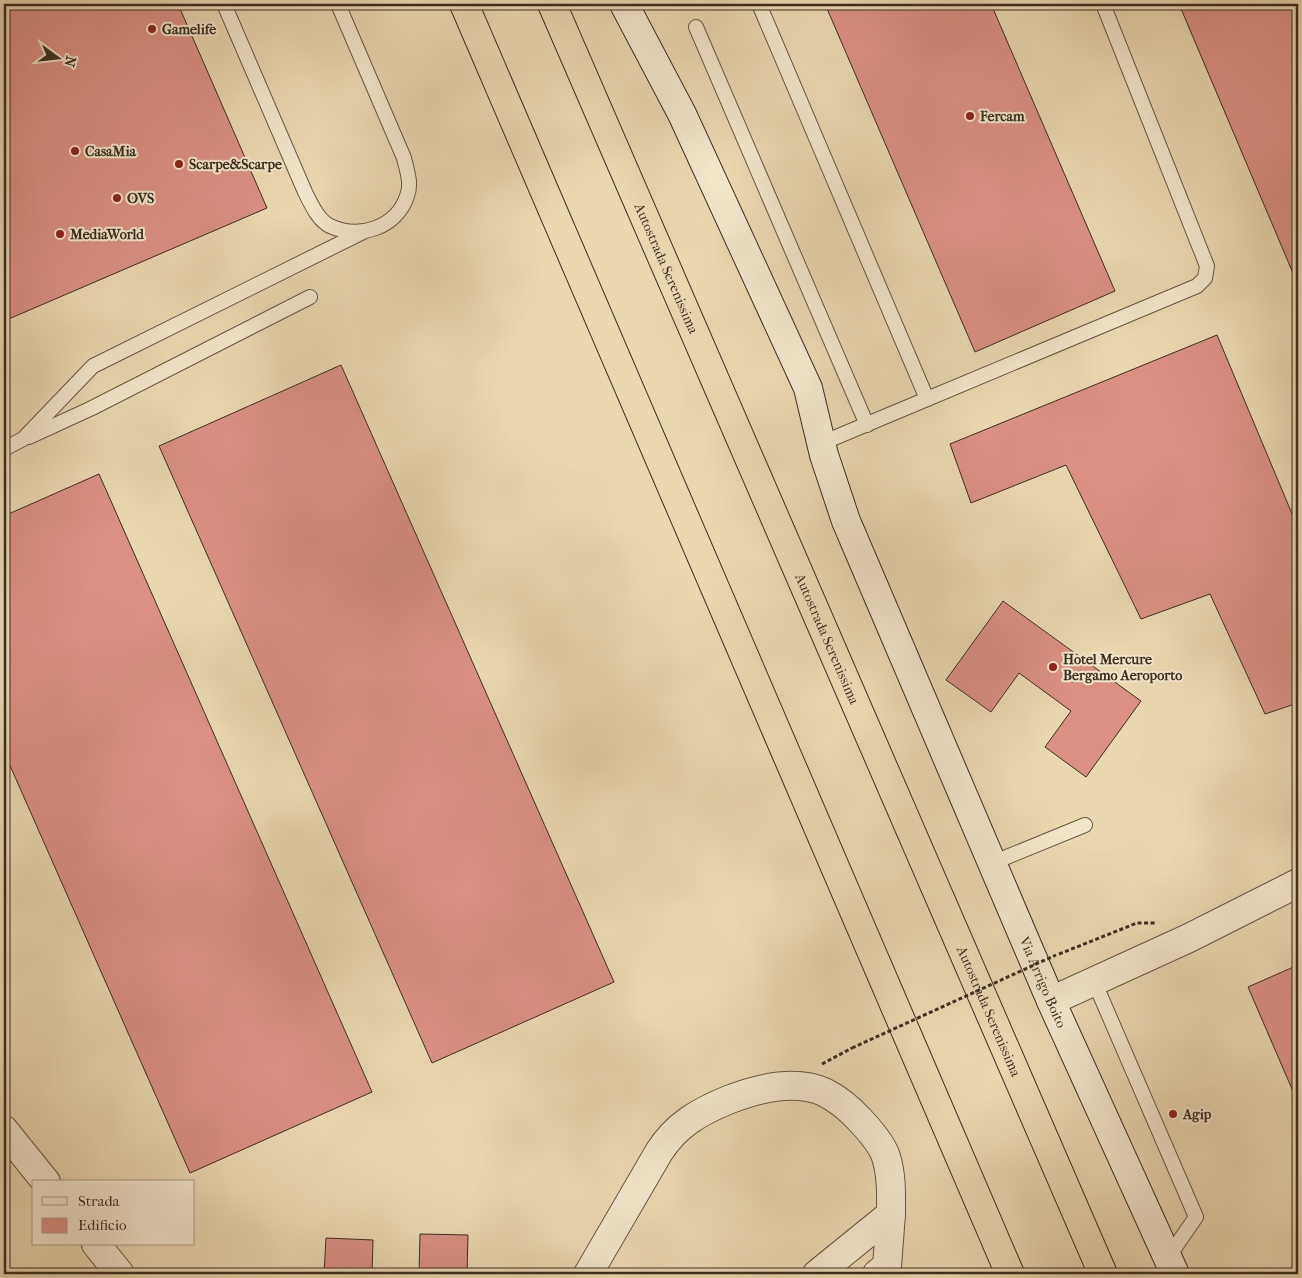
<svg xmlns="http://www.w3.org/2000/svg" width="1302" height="1278" font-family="'IM FELL French Canon',serif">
	<rect width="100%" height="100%" fill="#e9d7ae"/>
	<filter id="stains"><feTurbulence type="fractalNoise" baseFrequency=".004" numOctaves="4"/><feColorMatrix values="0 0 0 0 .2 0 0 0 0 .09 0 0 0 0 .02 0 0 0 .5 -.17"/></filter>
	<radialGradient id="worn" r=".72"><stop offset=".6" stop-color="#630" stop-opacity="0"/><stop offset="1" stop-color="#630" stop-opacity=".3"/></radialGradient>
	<g fill="#db9082" stroke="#3a2f22">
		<path d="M4 4H178L267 208 4 321Z"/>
		<path d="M825 4H991L1115 291 975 352Z"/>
		<path d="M1179 4H1298V285Z"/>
		<path d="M1217 335 1298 528V703L1265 714 1210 594 1141 619 1066 465 971 503 950 444Z"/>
		<path d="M341 365 614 982 432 1063 159 446Z"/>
		<path d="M99 474 372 1092 190 1173 4 752V516Z"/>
		<path d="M1003 601 1141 701 1086 777 1045 747 1071 711 1019 673 991 712 946 680Z"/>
		<path d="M1298 965V1103L1248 987Z"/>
		<path d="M420 1234 468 1235 467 1274H419Z"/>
		<path d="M326 1238 373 1240 372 1274H324Z"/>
	</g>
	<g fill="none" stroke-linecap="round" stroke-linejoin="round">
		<g stroke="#665945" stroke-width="16">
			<g id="lane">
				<path d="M224 4 305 192C311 204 318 220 330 226 360 240 397 227 407 196 412 184 407 171 404 158L338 4"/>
				<path d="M759 4 927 399 822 443"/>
				<path d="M696 27 867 425"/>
				<path d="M927 399 1197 286 1205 278 1207 266 1103 4"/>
				<path d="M29 437 92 408 310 297"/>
				<path d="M4 449 23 439 93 366 363 232"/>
				<path d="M992 863 1085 825"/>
				<path d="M1094 981 1196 1217 1167 1259"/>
			</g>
		</g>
		<g stroke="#665945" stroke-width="30">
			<g id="street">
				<path d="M1051 1001 1189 938 1298 883"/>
				<path d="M4 1130 46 1182"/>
				<path d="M96 1244 120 1274"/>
				<path d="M588 1274 659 1152C676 1125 699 1112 728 1100 756 1089 794 1079 824 1092 838 1099 850 1109 860 1120 868 1128 883 1146 886 1157 892 1176 891 1195 891 1214L817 1274"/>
				<path d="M877 1274 887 1266 891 1214"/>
			</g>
		</g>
		<g stroke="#3a2f22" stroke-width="30">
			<g id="secondary">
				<path id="s1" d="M624 4 682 114 808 388 824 455 846 521 1051 1001 1175 1274"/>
			</g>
		</g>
		<g stroke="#3a2f22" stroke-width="30">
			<g id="highway">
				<path d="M464 4 1010 1274"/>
				<path id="s2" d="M552 4 1103 1274"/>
			</g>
		</g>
		<g stroke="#3a2f22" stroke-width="3" stroke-dasharray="4 2.5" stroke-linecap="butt">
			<path d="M1059 954 1137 923H1155"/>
			<path d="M822 1064 852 1048"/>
		</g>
		<use href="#lane" stroke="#f1e5ca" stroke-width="14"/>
		<use href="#street" stroke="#f1e5ca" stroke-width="28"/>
		<use href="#secondary" stroke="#f1e5ca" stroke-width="28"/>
		<use href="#highway" stroke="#e9d7ae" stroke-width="28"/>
		<path stroke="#3a2f22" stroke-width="3" stroke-dasharray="4 2.5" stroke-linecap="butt" d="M852 1048 1056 955"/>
	</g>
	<g fill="#8f2418" stroke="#f1e5ca" stroke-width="2">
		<circle cx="152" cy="29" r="5"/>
		<circle cx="970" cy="116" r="5"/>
		<circle cx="75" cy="151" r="5"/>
		<circle cx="179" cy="164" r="5"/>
		<circle cx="117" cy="198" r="5"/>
		<circle cx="60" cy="234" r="5"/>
		<circle cx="1053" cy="667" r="5"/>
		<circle cx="1173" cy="1114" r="5"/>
	</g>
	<g text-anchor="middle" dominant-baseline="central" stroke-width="4" stroke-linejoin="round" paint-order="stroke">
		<g font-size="14" font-weight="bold" fill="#3a2f22" stroke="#f1e5ca" text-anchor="start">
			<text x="162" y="29">Gamelife</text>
			<text x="980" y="116">Fercam</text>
			<text x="85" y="151">CasaMia</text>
			<text x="189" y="164">Scarpe&amp;Scarpe</text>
			<text x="127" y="198">OVS</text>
			<text x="70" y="234">MediaWorld</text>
			<text x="1063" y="659">Hotel Mercure<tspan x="1063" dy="16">Bergamo Aeroporto</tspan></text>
			<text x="1183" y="1114">Agip</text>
		</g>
		<g font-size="14" fill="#3a2f22" stroke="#f1e5ca">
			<text stroke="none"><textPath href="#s2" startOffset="288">Autostrada Serenissima</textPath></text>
			<text stroke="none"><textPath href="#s2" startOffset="692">Autostrada Serenissima</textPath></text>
			<text stroke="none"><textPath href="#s1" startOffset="1066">Via Arrigo Boito</textPath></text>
			<text stroke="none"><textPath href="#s2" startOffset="1098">Autostrada Serenissima</textPath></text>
		</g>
	</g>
	<rect width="1302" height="1278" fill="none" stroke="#e9d7ae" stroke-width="20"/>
	<rect x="5" y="5" width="1292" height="1268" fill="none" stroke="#3a2f22" stroke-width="2.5"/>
	<rect x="10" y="10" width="1282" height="1258" fill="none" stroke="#3a2f22"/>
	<rect x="32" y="1180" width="162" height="65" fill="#f1e5ca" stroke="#a89c87"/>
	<rect x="42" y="1197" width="25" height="8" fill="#f1e5ca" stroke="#a89c87"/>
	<text x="78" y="1206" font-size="15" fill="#3a2f22">Strada</text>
	<rect x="42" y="1218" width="25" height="15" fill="#db9082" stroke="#a89c87"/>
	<text x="78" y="1230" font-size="15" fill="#3a2f22">Edificio</text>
	<g transform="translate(58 58) rotate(105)" stroke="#f1e5ca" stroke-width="4" paint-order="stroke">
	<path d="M0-4L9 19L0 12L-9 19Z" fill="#3a2f22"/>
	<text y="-8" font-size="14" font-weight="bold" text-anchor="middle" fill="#3a2f22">N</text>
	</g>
	<rect width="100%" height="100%" filter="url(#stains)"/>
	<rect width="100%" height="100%" fill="url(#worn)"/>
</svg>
